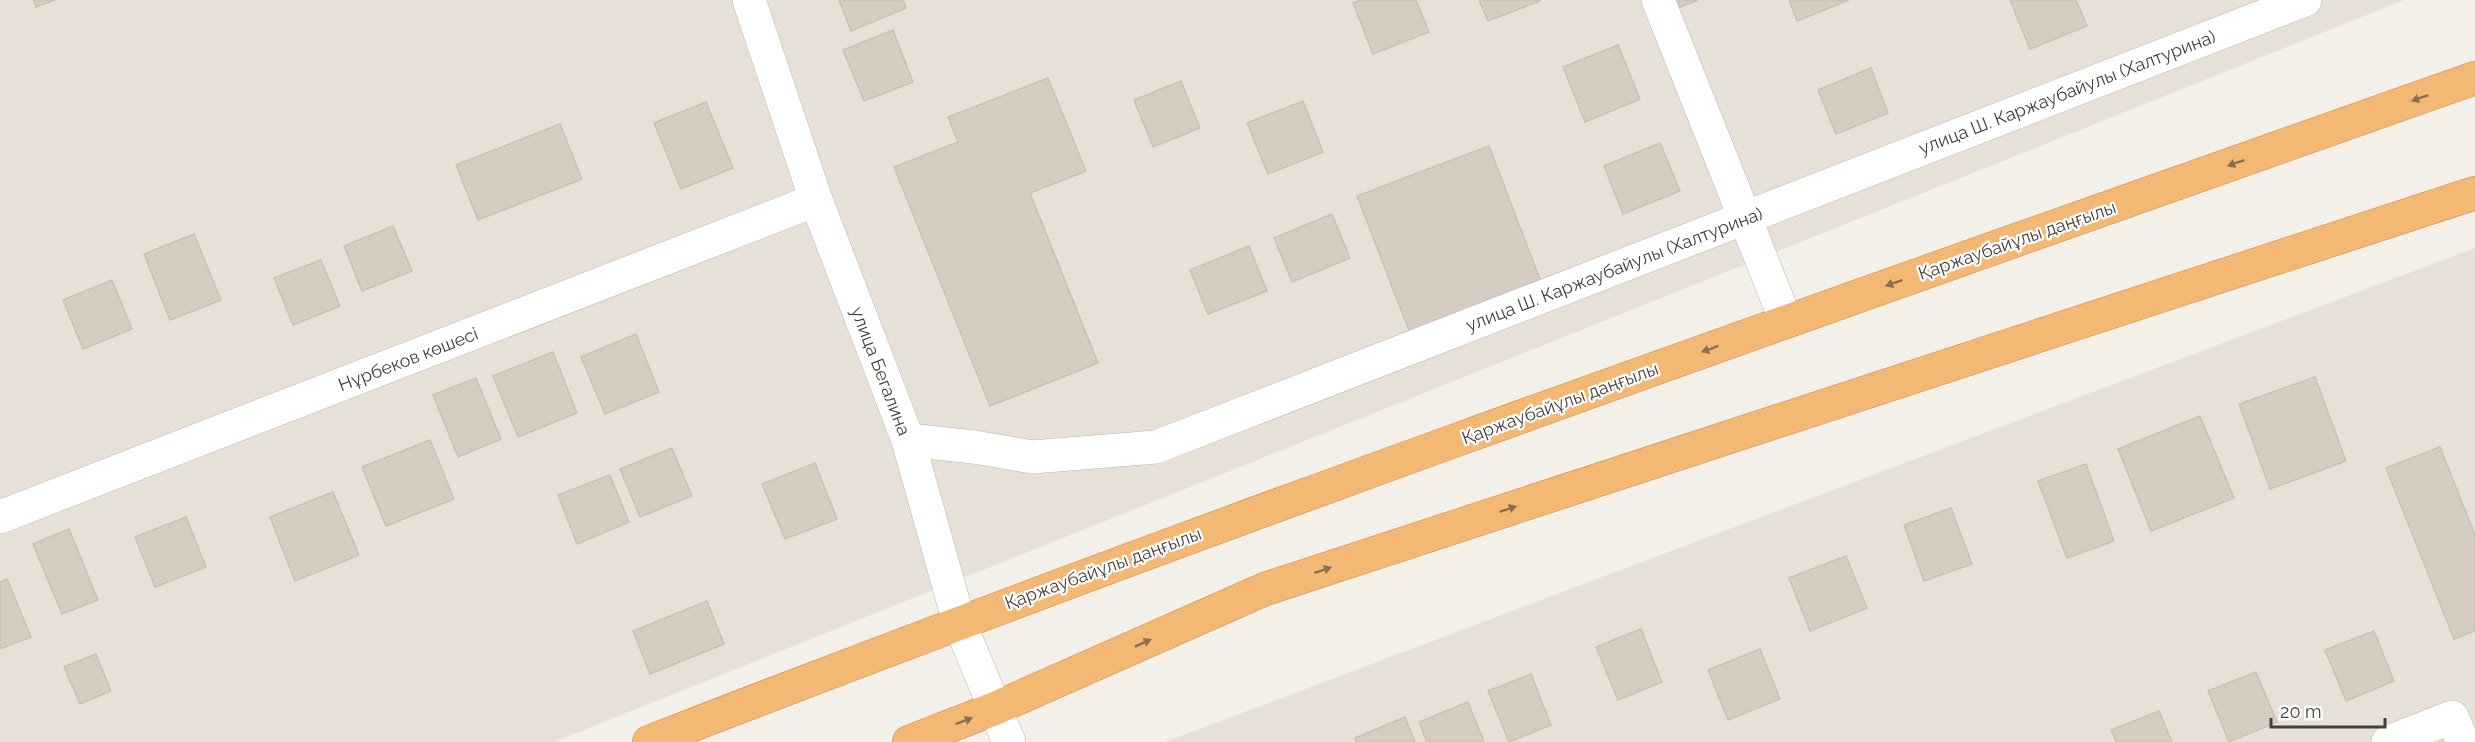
<svg xmlns="http://www.w3.org/2000/svg" width="2475" height="742" font-family="Raleway,sans-serif">
	<rect width="100%" height="100%" fill="#f3efe9"/>
	<g fill="#e6e0d7">
		<path d="M0 0H2404L554 742H0Z"/>
		<path d="M2475 248V742H1165Z"/>
	</g>
	<g fill="#d7ccc2" stroke="#cec0b3" stroke-width="1.5">
		<path d="M33 0H55L36 7Z"/>
		<path d="M839 0H903L906 8 851 31Z"/>
		<path d="M1361 0H1416L1429 32 1373 54 1353 3Z"/>
		<path d="M1479 0H1539L1540 1 1488 21Z"/>
		<path d="M1675 0H1698L1678 8Z"/>
		<path d="M1789 0H1849L1797 21Z"/>
		<path d="M2010 0H2076L2087 26 2030 49Z"/>
		<path d="M893 30 913 82 864 101 843 50Z"/>
		<path d="M1618 45 1640 99 1585 122 1563 67Z"/>
		<path d="M1871 68 1888 113 1836 134 1818 90Z"/>
		<path d="M1048 78 1086 171 1030 193 1098 363 990 406 894 167 958 142 948 117Z"/>
		<path d="M1181 81 1200 128 1153 147 1134 100Z"/>
		<path d="M1303 101 1323 152 1268 174 1247 123Z"/>
		<path d="M706 102 733 168 681 189 654 123Z"/>
		<path d="M560 124 582 179 478 220 456 165Z"/>
		<path d="M1660 143 1680 191 1623 214 1604 166Z"/>
		<path d="M1489 146 1541 282 1410 333 1357 196Z"/>
		<path d="M1332 214 1350 258 1292 282 1274 238Z"/>
		<path d="M393 226 412 271 362 291 344 246Z"/>
		<path d="M194 234 221 300 170 320 144 254Z"/>
		<path d="M1249 246 1267 291 1208 314 1190 270Z"/>
		<path d="M321 260 340 306 293 325 274 278Z"/>
		<path d="M112 280 132 329 83 349 63 300Z"/>
		<path d="M636 334 659 392 605 414 581 357Z"/>
		<path d="M553 352 577 413 518 437 493 376Z"/>
		<path d="M2315 377 2346 461 2270 489 2239 404Z"/>
		<path d="M476 378 501 439 458 457 433 395Z"/>
		<path d="M2200 416 2234 498 2151 531 2118 449Z"/>
		<path d="M430 440 454 499 386 526 362 467Z"/>
		<path d="M2440 447 2475 535V631L2454 639 2386 468Z"/>
		<path d="M672 448 692 496 640 517 620 469Z"/>
		<path d="M815 463 837 519 785 539 762 484Z"/>
		<path d="M2086 464 2114 541 2067 558 2038 481Z"/>
		<path d="M610 475 629 522 577 544 558 495Z"/>
		<path d="M333 492 359 555 295 581 270 517Z"/>
		<path d="M1951 508 1972 564 1924 581 1904 525Z"/>
		<path d="M186 517 206 567 155 587 135 537Z"/>
		<path d="M69 529 98 600 62 614 33 544Z"/>
		<path d="M1846 556 1867 608 1810 631 1789 578Z"/>
		<path d="M7 579 31 637 0 649V582Z"/>
		<path d="M707 601 724 644 650 674 633 631Z"/>
		<path d="M1641 629 1662 682 1618 700 1596 647Z"/>
		<path d="M2374 631 2394 681 2346 701 2325 650Z"/>
		<path d="M1760 649 1780 699 1728 720 1708 670Z"/>
		<path d="M96 654 111 691 80 704 64 667Z"/>
		<path d="M2256 672 2277 722 2229 742 2208 691Z"/>
		<path d="M1531 674 1551 725 1509 742 1488 691Z"/>
		<path d="M1468 702 1484 742H1427L1419 722Z"/>
		<path d="M2159 711 2172 742H2116L2111 730Z"/>
		<path d="M1405 717 1415 742H1356L1355 738Z"/>
	</g>
	<g fill="none" stroke-linecap="round" stroke-linejoin="round">
		<g stroke="#beb5ac" stroke-width="34">
			<g id="minor">
				<path d="M749 0 816 200 908 440 959 622 1009 742"/>
				<path d="M1658 0 1786 321"/>
				<path d="M908 440 974 447 1032 457 1156 447 2305 0"/>
				<path d="M0 517 816 200"/>
				<path d="M2388 742 2452 717 2463 742"/>
			</g>
		</g>
		<g stroke="#d18b45" stroke-width="34">
			<g id="highway">
				<path d="M649 742C1253 507 1864 294 2475 78"/>
				<path d="M909 742 996 708 1265 589 2475 193"/>
			</g>
		</g>
		<use href="#minor" stroke="#fff" stroke-width="33"/>
		<use href="#highway" stroke="#f2b874" stroke-width="33"/>
	</g>
	<defs><path id="oneway-solid" d="M-6-.8H1V-3.2L6.5 0L1 3.2V.8H-6Z" transform="scale(1.5)"/></defs>
	<g fill="#8b6f50">
		<use href="#oneway-solid" transform="translate(2420 98) rotate(161)"/>
		<use href="#oneway-solid" transform="translate(2236 163) rotate(161)"/>
		<use href="#oneway-solid" transform="translate(1894 283) rotate(161)"/>
		<use href="#oneway-solid" transform="translate(1710 349) rotate(160)"/>
		<use href="#oneway-solid" transform="translate(1508 509) rotate(-18)"/>
		<use href="#oneway-solid" transform="translate(1323 570) rotate(-18)"/>
		<use href="#oneway-solid" transform="translate(1143 643) rotate(-24)"/>
		<use href="#oneway-solid" transform="translate(964 721) rotate(-21)"/>
	</g>
	<g text-anchor="middle" dominant-baseline="central" stroke-width="4.5" stroke-linejoin="round" paint-order="stroke">
		<g font-size="18" fill="#463f38" stroke="#fff">
			<text transform="translate(2067 92) rotate(-21)">улица Ш. Каржаубайулы (Халтурина)</text>
			<text transform="translate(2017 240) rotate(-19)">Қаржаубайұлы даңғылы</text>
			<text transform="translate(1614 269) rotate(-21)">улица Ш. Каржаубайулы (Халтурина)</text>
			<text transform="translate(408 359) rotate(-21)">Нұрбеков көшесі</text>
			<text transform="translate(881 371) rotate(69)">улица Бегалина</text>
			<text transform="translate(1560 403) rotate(-20)">Қаржаубайұлы даңғылы</text>
			<text transform="translate(1103 568) rotate(-20)">Қаржаубайұлы даңғылы</text>
		</g>
	</g>
	<path d="M2271 718v9h114v-9" fill="none" stroke="#463f38" stroke-width="3"/>
	<text x="2280" y="718" font-size="18" fill="#463f38" stroke="#ffffff" stroke-width="4.5" paint-order="stroke">20 m</text>
</svg>
